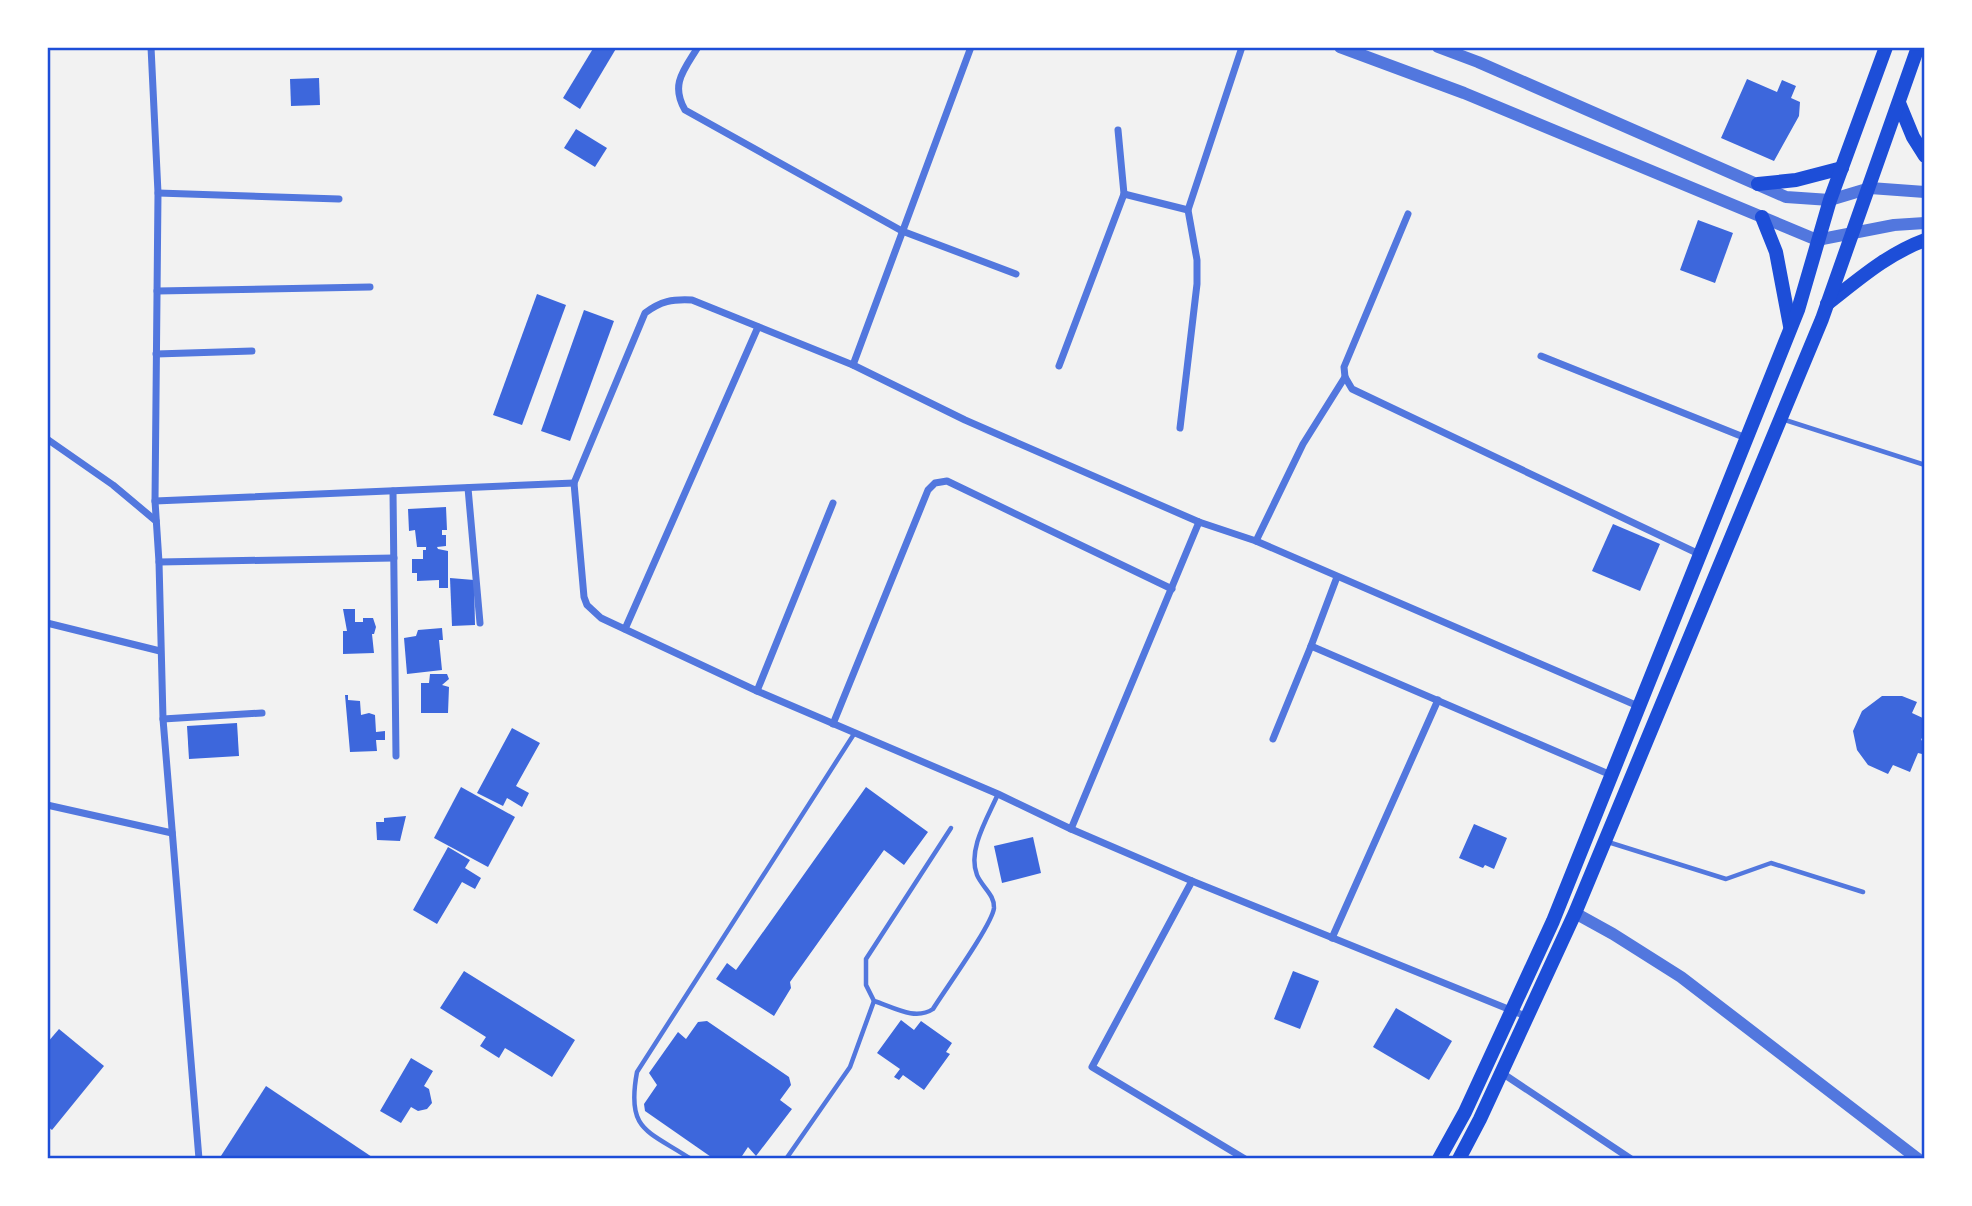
<svg xmlns="http://www.w3.org/2000/svg" width="1972" height="1206" font-family="Arial,sans-serif">
	<rect width="100%" height="100%" fill="#f2f2f2"/>
	<g fill="#3d67dc">
		<path d="M594 47H617L580 109 563 98Z"/>
		<path d="M319 78 320 105 291 106 290 79Z"/>
		<path d="M1747 79 1777 92 1782 80 1796 86 1791 98 1800 102 1799 116 1774 161 1721 138Z"/>
		<path d="M576 129 607 148 595 167 564 148Z"/>
		<path d="M1698 220 1733 233 1715 283 1680 270Z"/>
		<path d="M537 294 566 305 522 425 493 415Z"/>
		<path d="M584 310 614 321 570 441 541 431Z"/>
		<path d="M446 507 447 530H442V535H446V546L437 547 438 549 448 551V588H439V580L417 581V573H412V559H423V550H426V547H417L415 530 409 531 408 509Z"/>
		<path d="M1613 524 1660 544 1640 591 1592 571Z"/>
		<path d="M450 578 474 580 475 625 452 626Z"/>
		<path d="M343 609H355V622H363V618H373L376 627 374 634H372L374 653 343 654V631H347Z"/>
		<path d="M442 628 443 640H439L442 670 407 674 404 638 416 636 418 630Z"/>
		<path d="M430 674H447L449 679 442 685 449 687 448 713H421V683H429Z"/>
		<path d="M345 695H348V700L360 701 361 715 369 713 375 715 376 732 385 731V740H376L377 751 350 752Z"/>
		<path d="M1882 696H1902L1917 702 1912 713 1925 719V731L1921 740 1925 742V747L1922 754 1918 753 1910 772 1893 765 1888 774 1868 765 1857 750 1853 731 1862 711Z"/>
		<path d="M237 723 239 756 189 759 187 726Z"/>
		<path d="M512 728 540 743 516 786 529 793 522 807 507 798 503 806 477 793Z"/>
		<path d="M461 787 515 817 488 867 434 838Z"/>
		<path d="M866 787 928 832 904 865 884 850 790 982 791 988 774 1016 716 979 727 963 736 970Z"/>
		<path d="M406 816 400 841 377 840 376 822H384V818Z"/>
		<path d="M1474 824 1507 838 1494 869 1485 865 1483 868 1459 858Z"/>
		<path d="M1033 837 1041 873 1002 883 994 846Z"/>
		<path d="M448 847 470 860 465 868 481 878 475 889 462 882 437 924 413 910Z"/>
		<path d="M464 971 575 1040 552 1077 505 1048 499 1058 480 1046 486 1037 440 1008Z"/>
		<path d="M1293 971 1319 981 1300 1029 1274 1019Z"/>
		<path d="M1396 1008 1452 1041 1429 1080 1373 1047Z"/>
		<path d="M901 1020 914 1030 921 1021 952 1043 946 1052 950 1054 924 1090 903 1075 899 1080 894 1077 900 1069 877 1053Z"/>
		<path d="M707 1021 789 1077 791 1085 780 1100 792 1109 756 1156 748 1147 740 1159H714L645 1111 644 1104 657 1085 649 1073 678 1032 686 1039 698 1022Z"/>
		<path d="M59 1029 104 1066 52 1130 47 1126V1043Z"/>
		<path d="M411 1058 433 1071 424 1086 429 1089 432 1103 427 1109 418 1111 411 1107 401 1123 380 1111Z"/>
		<path d="M266 1086 375 1159H219Z"/>
	</g>
	<g fill="none" stroke-linecap="round" stroke-linejoin="round">
		<g stroke="#5277de" stroke-width="4.5">
			<path d="M1782 419 1925 465"/>
			<path d="M951 828 866 959V985L874 1001C893 1007 915 1021 933 1009 944 991 992 925 994 908 995 895 982 887 977 875 967 850 988 817 998 794"/>
			<path d="M1608 842 1726 879 1771 863 1863 892"/>
			<path d="M691 1159C647 1130 626 1131 637 1072L854 734"/>
			<path d="M786 1159 850 1067 874 1001"/>
		</g>
		<g stroke="#5277de" stroke-width="7">
			<path d="M151 47 158 193 155 501 159 562 163 719 199 1159"/>
			<path d="M698 47C684 70 670 84 685 110L902 231 1016 274"/>
			<path d="M158 193 339 199"/>
			<path d="M1124 194 1188 210"/>
			<path d="M1408 214 1344 367 1345 377 1352 389 1699 554"/>
			<path d="M157 291 370 287"/>
			<path d="M156 354 252 351"/>
			<path d="M1541 356 1746 438"/>
			<path d="M853 365 971 47"/>
			<path d="M1059 366 1124 194 1118 130"/>
			<path d="M1180 428 1197 284V260L1188 210 1242 47"/>
			<path d="M47 439 113 485 156 521"/>
			<path d="M468 488 480 623"/>
			<path d="M393 491 396 756"/>
			<path d="M155 501 574 483"/>
			<path d="M1256 541 1303 444 1345 377"/>
			<path d="M159 562 394 558"/>
			<path d="M47 623 160 651"/>
			<path d="M625 629 758 327"/>
			<path d="M1311 646 1611 775"/>
			<path d="M757 691 833 503"/>
			<path d="M163 719 262 713"/>
			<path d="M833 724 928 490 935 483 947 481 1172 589"/>
			<path d="M1273 739 1311 646 1337 577"/>
			<path d="M47 805 172 833"/>
			<path d="M1071 829 1199 522"/>
			<path d="M1192 881 1092 1067 1245 1159"/>
			<path d="M1332 938 1438 700"/>
			<path d="M1528 1017 1192 881 1071 829 998 794 757 691 601 618 587 605 584 597 574 483 645 313C661 301 672 299 692 300L853 365 965 420 1199 522 1256 541 1638 706"/>
			<path d="M1502 1073 1631 1159"/>
		</g>
		<g stroke="#5277de" stroke-width="12">
			<path d="M1340 47 1464 93 1817 240 1894 225 1925 223"/>
			<path d="M1438 47 1478 62 1786 197 1830 200 1870 188 1925 192"/>
			<path d="M1575 913 1613 934 1681 977 1918 1159"/>
		</g>
		<g stroke="#1d4ed8" stroke-width="14">
			<path d="M1899 103 1913 137 1925 156"/>
			<path d="M1758 184 1796 180 1842 168"/>
			<path d="M1762 217 1776 252 1790 326"/>
			<path d="M1827 304C1858 280 1887 254 1925 240"/>
			<path d="M1439 1159 1465 1112 1553 921 1798 310 1830 200 1886 47"/>
			<path d="M1459 1159 1480 1119 1575 913 1822 319 1918 47"/>
		</g>
	</g>
	<rect width="1972" height="1206" fill="none" stroke="#ffffff" stroke-width="98"/>
	<rect x="49" y="49" width="1874" height="1108" fill="none" stroke="#1d4ed8" stroke-width="2.5"/>
</svg>
